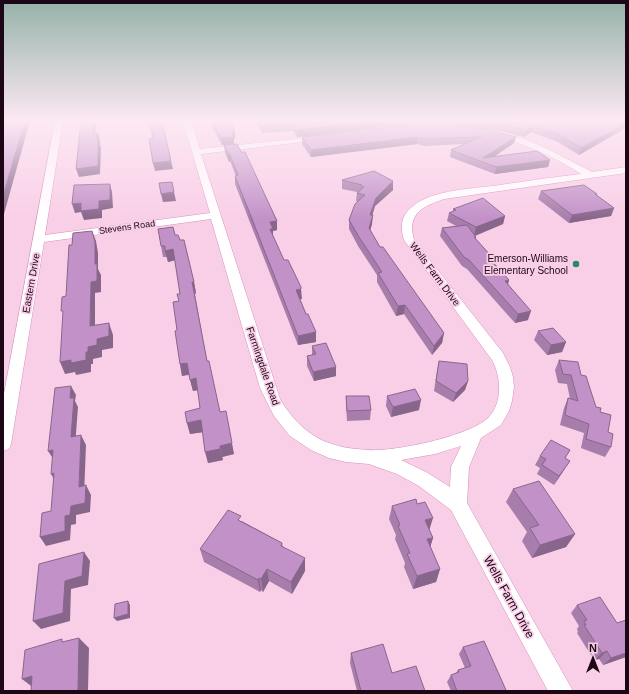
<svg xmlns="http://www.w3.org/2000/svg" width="629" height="694" font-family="Arial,sans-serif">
	<rect width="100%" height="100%" fill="#f9cfe7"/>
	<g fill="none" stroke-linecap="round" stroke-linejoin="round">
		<g stroke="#d592ba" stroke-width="1">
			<path id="street" d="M55 121H63L45 235 210 213 183 121H191L200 149 323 136V140H320L201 154 280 399C292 419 309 437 332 444 343 448 356 449 368 450 394 452 471 436 489 417 503 402 501 376 492 360L404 240C400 227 401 216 412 207 432 189 474 189 500 185 527 181 554 177 581 174 554 156 525 144 494 136V132H497L525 139 548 149 592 172 626 167V173L444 199C421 207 407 214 414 240L503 353 510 367 513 377 514 387 512 401 509 411 501 425 481 438 469 467 467 503 573 691H548L451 510 419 486 397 474 369 464 346 462 329 458 311 450 290 436 274 416 260 388 211 219 44 242 11 444 9 449 3 451V399ZM461 446 451 467 450 487 426 472 401 460 435 454Z"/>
		</g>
		<use href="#street" fill="#fff" fill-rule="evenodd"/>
	</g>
	<g fill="#a77dac">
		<path d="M211 121H230L235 138 234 139V144L222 145 213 129Z"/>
		<path d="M255 121H624V129L579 155 558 142 531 132 524 137 500 131 446 124 391 126 297 137 293 131 262 133Z"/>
		<path d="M302 137H516L514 143 494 156 550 160 548 167 495 174 450 157 451 150 464 144 424 146 417 144 311 157 302 144Z"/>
		<path d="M224 145 277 230 273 231V238L302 299H300L306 314 316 332V342L298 345 235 184V176H236L230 161 229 162 225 153Z"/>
		<path d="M342 180 393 181V190L375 206 372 215V224L370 231 380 247 444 333 442 343 432 355 404 314 396 316 377 282V275L358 246 349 229V220L358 202 356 201 357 192 342 189Z"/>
		<path d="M541 191 597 194 596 195 614 208 611 216 569 223 538 199Z"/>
		<path d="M453 209 505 216 503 224 475 236 476 237V240L493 258 492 261 509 280 508 284 528 320 515 323 467 269 462 266 440 236 442 228 456 226 447 221 449 213 453 211Z"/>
		<path d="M175 235 180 240 194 282 196 293 195 294 207 361 220 412 234 454 222 457 223 460 208 463 203 432 190 434 187 423 200 408 198 390 193 391 189 375 182 376 180 364 177 330 179 301 180 294 175 260 168 262 167 257H163L161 246Z"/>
		<path d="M538 331 566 342 562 352 547 355 534 340Z"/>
		<path d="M312 346 336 376 314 381 307 366V356L312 355Z"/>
		<path d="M559 360 581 375 596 407 600 412 608 432 611 447 605 457 581 448 584 433 560 425 564 408 568 398 570 399 567 384 558 383 555 370Z"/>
		<path d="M439 361 468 381 465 390 453 402 434 391 437 371Z"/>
		<path d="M346 396 371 410 370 420 347 421 346 406Z"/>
		<path d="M387 396 419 410 391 417 386 406Z"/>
		<path d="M570 450 565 458 564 470 554 485 537 474 540 468 535 465 540 456Z"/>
		<path d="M513 489 575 534 566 547 532 558 522 541 527 532 506 502Z"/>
		<path d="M392 506 429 529 433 538 430 547 440 569 436 582 413 589 404 567 405 563 395 539 396 535 389 519Z"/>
		<path d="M242 521 282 543 283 547 305 571 292 594 269 581 263 592 261 590 260 592 204 562 200 549Z"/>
		<path d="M577 605 617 623 626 620V657L603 665 599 659 594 660 577 633 578 632 577 629 579 626 571 613Z"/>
		<path d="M463 647 506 690V691H451L447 682 451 675 456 673 458 670 465 668 459 654Z"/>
		<path d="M351 653 392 673 425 691H357L350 663Z"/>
	</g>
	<g fill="#88668c">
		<path d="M25 121H30L9 196 4 214H3V196Z"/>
		<path d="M94 121H96L95 141 93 134Z"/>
		<path d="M145 121H149V123L146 124Z"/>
		<path d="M379 121H391V126L297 137V130Z"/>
		<path d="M626 123 624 129 579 155 581 148Z"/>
		<path d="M533 126 531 132 524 137 526 130Z"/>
		<path d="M231 132H235V138L234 139V144L222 145 221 138Z"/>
		<path d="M98 133 100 141V144L101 148 100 174 79 177 76 169 97 141Z"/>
		<path d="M417 137V144L311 157V150Z"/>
		<path d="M516 137 514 143 485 163 483 158Z"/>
		<path d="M229 153 230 161 229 162 228 154Z"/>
		<path d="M550 160 548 167 495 174 496 167Z"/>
		<path d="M171 161 173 169 155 171 153 163Z"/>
		<path d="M393 181V190L375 206 370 223V215L376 198Z"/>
		<path d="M110 184 112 192 113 208 102 210V218L84 220 81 212 75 213 72 204 99 201Z"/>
		<path d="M174 192 176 201 163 202 161 194Z"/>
		<path d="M614 208 611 216 569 223 572 215Z"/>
		<path d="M373 215 372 224 368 237 369 228Z"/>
		<path d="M505 216 503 224 474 236 476 227Z"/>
		<path d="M277 221V230L273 231V238L270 229V222Z"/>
		<path d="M92 231 96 241 98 253V269L101 275V292L95 293V338L90 326 91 282 95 264Z"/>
		<path d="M173 249 176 260 168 262 165 251Z"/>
		<path d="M509 280 507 289 505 281Z"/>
		<path d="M192 282H194L196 293 195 294Z"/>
		<path d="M301 289 302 299 296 300V290Z"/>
		<path d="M405 305 404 314 396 316 398 306Z"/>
		<path d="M531 311 528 320 515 323 518 314Z"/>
		<path d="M109 323 113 335V348L102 350V357L93 359V364H91V372L76 375 75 372 65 374 60 362 86 352 88 347 97 339Z"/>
		<path d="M316 332V342L298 345V336Z"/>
		<path d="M444 333 442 343 432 355 434 346Z"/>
		<path d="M566 342 562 352 547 355 551 345Z"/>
		<path d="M187 363 190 374 182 376 180 364Z"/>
		<path d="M336 367V376L314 381 313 372Z"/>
		<path d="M196 378 198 390 193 391 190 380Z"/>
		<path d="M468 381 465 390 453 402 456 393Z"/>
		<path d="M71 386 76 395 75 401 78 407 75 447 71 437 70 398Z"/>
		<path d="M421 400 419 410 391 417 393 407Z"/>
		<path d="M201 420 204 432 190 434 187 423Z"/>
		<path d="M81 435 86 445 84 496 79 487Z"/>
		<path d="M232 443 234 454 222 457 220 446Z"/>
		<path d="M220 449 223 460 208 463 205 452Z"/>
		<path d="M53 450 54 460 48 451Z"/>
		<path d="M570 461 554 485 559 476Z"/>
		<path d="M54 473 56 483 51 474Z"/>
		<path d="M86 485 91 495 90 512 76 515V524L71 525 70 540 46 546 40 537 65 516 71 506Z"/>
		<path d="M433 518 429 531 425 520Z"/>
		<path d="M575 534 566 547 532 558 540 545Z"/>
		<path d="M433 538 429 551 427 539Z"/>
		<path d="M84 552 90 561 88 585 71 589 70 621 41 629 33 621 65 581Z"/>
		<path d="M305 558V571L292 594 291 582Z"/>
		<path d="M267 569 269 581 263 592 261 579Z"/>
		<path d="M440 569 436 582 413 589 417 576Z"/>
		<path d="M259 578 261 590 260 592 258 580Z"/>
		<path d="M128 601 130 605V618L117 621 114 618Z"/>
		<path d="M79 638 89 648 88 691H75Z"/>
		<path d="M607 651 599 659 594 660 602 653Z"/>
		<path d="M626 653V657L603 665 611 658Z"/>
		<path d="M32 676 35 689 22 679Z"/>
	</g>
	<g fill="#c291c8" stroke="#88668c">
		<path d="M7 121H25L3 196V131Z"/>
		<path d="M81 121H94L93 134 98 133 97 141 98 140V166L76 169Z"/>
		<path d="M149 121H162L171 161 153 163 149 139 153 138Z"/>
		<path d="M212 121H230L235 132H231L234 137 221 138Z"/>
		<path d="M258 121H379L297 130 293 124 261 126Z"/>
		<path d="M478 121H624L626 122V123L581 148 560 135 533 126 526 130 502 124Z"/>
		<path d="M447 125 484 129 516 137 483 158 537 151 550 160 496 167 451 150 481 137 425 139 417 137 311 150 302 137 392 127Z"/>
		<path d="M237 144 241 152H245L277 221 270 222 273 229H270L284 260H288L301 287V289L296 290 306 314H308L316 332 298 336 235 176 238 175 229 153 228 154 224 145Z"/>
		<path d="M374 171 393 181 376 198 370 215H373L369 228 380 247H383L444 333 434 346 405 305 398 306 378 273 382 272 359 237 349 220 355 204 365 195 357 193 364 187 361 186 362 185 342 180Z"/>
		<path d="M172 182 174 192 161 194 159 183Z"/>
		<path d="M110 184V200L99 201V209L81 211V203L72 204 74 185Z"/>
		<path d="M584 185 597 194H595L614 208 572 215 541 191Z"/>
		<path d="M483 198 505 216 476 227 449 213 456 210 453 209Z"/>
		<path d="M467 225 476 237H474L493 258H489L509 280 505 281 531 311 518 314 469 260 464 257 442 228Z"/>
		<path d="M173 227 175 235H178L180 240H184L194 282H192L207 361H209L220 412 226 411 232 443 220 446V449L205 452 201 420 187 423 185 412 200 408 196 378 190 380 187 363 180 364 175 331 177 330 173 302 179 301 177 294H180L173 249 165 251V246H161L158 229Z"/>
		<path d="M92 231 95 242V264H97V281L91 282 90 326 109 323V336L97 339V345L88 347V352H86V360L71 363V360L60 362 63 311H61L62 297 66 296 69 245H72L73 233Z"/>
		<path d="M553 328 566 342 551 345 538 331Z"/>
		<path d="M326 343 336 367 313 372 307 356 316 354 312 346Z"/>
		<path d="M559 360 578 362 581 375 586 376 596 407 601 408 600 412 611 415 608 432 613 434 611 447 586 439 589 424 565 415 568 398 578 401 571 375 563 374Z"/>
		<path d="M439 361 467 364 468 381 456 393 436 381Z"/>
		<path d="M71 386 70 398H74L71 437 81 435 79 487 86 485 85 503 71 506 70 515 65 516V531L40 537 42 513 51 511 54 473 51 474 53 450 48 451 55 388Z"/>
		<path d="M415 389 421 400 393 407 387 396Z"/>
		<path d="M346 396H369L371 410 347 411Z"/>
		<path d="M551 440 570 450 565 458 570 461 559 476 542 465 546 459 540 456Z"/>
		<path d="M539 481 575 534 540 545 530 528 539 525 513 489Z"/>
		<path d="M416 499 417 504 425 502 433 518 425 520 433 538 427 539 440 569 417 576 407 554 410 553 398 526 400 525 392 506Z"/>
		<path d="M228 510 241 516 238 520 282 543 281 546 305 558 291 582 267 569 261 579 259 578 258 580 200 549Z"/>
		<path d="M84 552 82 576 65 581 63 613 33 621 39 564Z"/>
		<path d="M600 597 617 623 626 620V653L611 658 607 651 602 653 584 625H586L584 621 587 620 577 605Z"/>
		<path d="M128 601V614L114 618 115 604Z"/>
		<path d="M79 638 78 690 75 691H31L32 676 22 679 25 650 62 639V642Z"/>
		<path d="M484 641 506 690 504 691H457L451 675 459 672 458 670 471 666 463 647Z"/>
		<path d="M383 644 392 673 416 666 425 691H361L351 653Z"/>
	</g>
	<linearGradient id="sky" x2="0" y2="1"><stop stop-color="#95b2a8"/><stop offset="0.55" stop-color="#fce9f4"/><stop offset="1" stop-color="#fce9f4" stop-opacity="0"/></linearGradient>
	<rect width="629" height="219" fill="url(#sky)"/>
	<circle fill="#278963" stroke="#f9cfe7" stroke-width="1.5" cx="576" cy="264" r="4"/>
	<g text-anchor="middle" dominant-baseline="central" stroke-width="3.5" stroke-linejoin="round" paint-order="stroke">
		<g font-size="9" fill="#1d0615" stroke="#f9cfe7">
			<text transform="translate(127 227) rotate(-8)">Stevens Road</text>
		</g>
		<g font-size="10" fill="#1d0615" stroke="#f9cfe7" text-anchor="end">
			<text x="568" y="258">Emerson-Williams<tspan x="568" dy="12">Elementary School</tspan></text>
		</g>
		<g font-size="10" fill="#1d0615" stroke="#f9cfe7">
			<text transform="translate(435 274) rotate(53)">Wells Farm Drive</text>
			<text transform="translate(31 283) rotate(-80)">Eastern Drive</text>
			<text transform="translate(263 366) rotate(71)">Farmingdale Road</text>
		</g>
		<g font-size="12" fill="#1d0615" stroke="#f9cfe7">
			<text transform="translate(509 597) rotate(61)">Wells Farm Drive</text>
		</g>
	</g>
	<rect width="629" height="694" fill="none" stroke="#1d0615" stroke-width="8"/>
	<g transform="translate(593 658)" stroke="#f9cfe7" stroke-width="3" paint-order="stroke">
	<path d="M0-3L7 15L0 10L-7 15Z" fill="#1d0615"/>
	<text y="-6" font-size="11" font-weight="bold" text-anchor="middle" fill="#1d0615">N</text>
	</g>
</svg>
